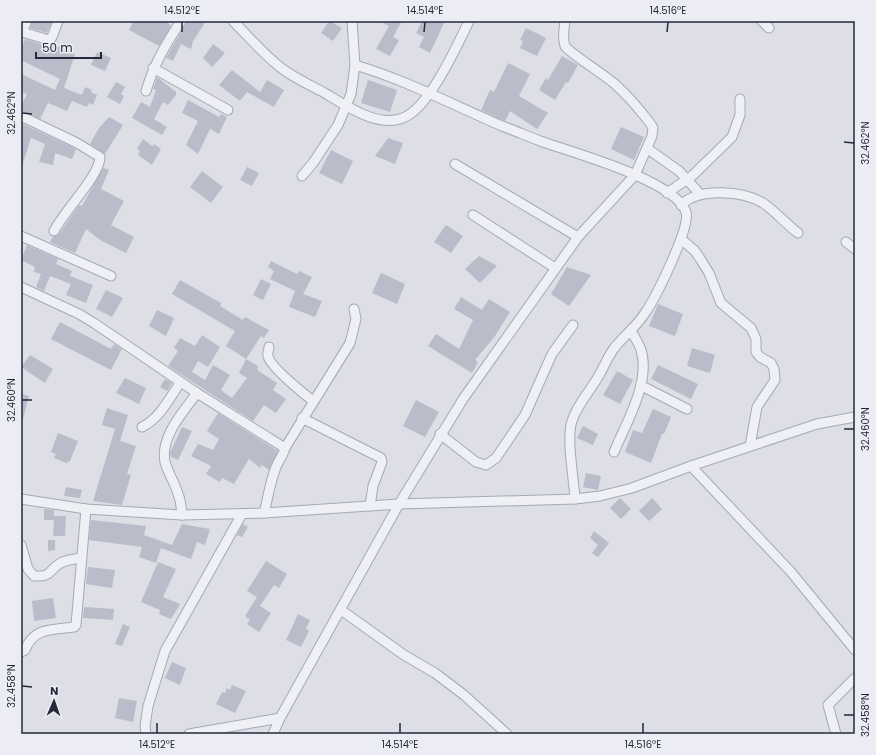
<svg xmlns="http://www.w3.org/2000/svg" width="876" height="755" font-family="Poppins,sans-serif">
	<rect width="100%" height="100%" fill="#dddee6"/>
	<g fill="#babcc9">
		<path d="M33 21H52L47 33 30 28Z"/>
		<path d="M134 21H166L171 26 159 46 129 30Z"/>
		<path d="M187 21H206L193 41 191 49 181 44 173 61 166 58Z"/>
		<path d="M329 21 342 28 333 41 321 33Z"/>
		<path d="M380 21H402L393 37 399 40 390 56 376 49 389 26Z"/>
		<path d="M422 21H445L430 53 419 47 424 37 416 33Z"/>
		<path d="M526 28 546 38 537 56 520 48 523 41 520 40Z"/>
		<path d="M25 39 47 46 53 44 75 54 64 88 82 95 85 87 92 90 91 92 97 95 93 105 89 103 87 107 72 101 67 111 48 103 40 119 21 110V106L27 94 21 92V74L55 90 60 79 21 60V49Z"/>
		<path d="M213 44 225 53 212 67 203 58Z"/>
		<path d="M97 52 111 58 105 71 91 65Z"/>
		<path d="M562 56 578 65 568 83 566 82 555 100 539 90 546 78 548 80Z"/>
		<path d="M508 63 530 74 519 96 548 113 537 129 510 111 505 121 481 110 490 90 494 92Z"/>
		<path d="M232 70 260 92 267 80 284 90 274 107 247 92 240 101 219 85Z"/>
		<path d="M157 77 176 92V95L168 105 163 102 154 119 167 127 162 135 132 118 141 102 150 107 156 90 153 89Z"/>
		<path d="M368 80 397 90 390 112 361 103Z"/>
		<path d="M116 82 125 87 121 94 124 96 120 104 107 97Z"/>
		<path d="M188 100 219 117 221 114 227 117 219 134 210 129 198 154 186 145 198 121 182 113Z"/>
		<path d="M109 117 123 125 105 154 90 144 99 128Z"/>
		<path d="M21 123 76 149 72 159 55 153 53 165 39 162 45 144 31 138 22 166H21Z"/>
		<path d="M621 127 644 137 634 160 611 149Z"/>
		<path d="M388 138 403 143 395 164 375 156Z"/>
		<path d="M143 139 152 146 154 144 161 149 152 165 138 155 140 151 137 149Z"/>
		<path d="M331 150 353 161 342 184 319 173Z"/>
		<path d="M247 167 259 173 252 186 240 180Z"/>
		<path d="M103 168 109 170 101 189 124 201 111 225 134 237 126 253 100 240 86 229 75 253 50 242 53 237 59 234 79 205 82 206Z"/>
		<path d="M202 171 223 187 211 203 190 187Z"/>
		<path d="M446 225 463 236 451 253 434 242Z"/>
		<path d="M27 245 58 259 56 264 72 271 70 276 93 285 86 303 66 295 71 284 50 276 44 291 36 287 41 274 34 272 35 267 21 260Z"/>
		<path d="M479 256 497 266 480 283 465 269Z"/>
		<path d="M271 261 297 274 299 271 312 277 303 294 322 301 315 317 289 307 295 291 270 279 274 271 268 267Z"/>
		<path d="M567 267 591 275 569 306 551 294Z"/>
		<path d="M381 273 405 284 397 304 372 293Z"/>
		<path d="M261 279 271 284 263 300 253 295Z"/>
		<path d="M180 280 221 303 220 306 243 320 245 317 269 330 264 338 261 336 246 359 226 346 235 331 172 294Z"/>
		<path d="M106 290 123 298 112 317 96 309Z"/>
		<path d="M461 297 482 310 489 299 510 312 495 336 475 360 478 362 472 373 428 346 436 334 459 349 473 320 454 309Z"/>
		<path d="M658 304 683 314 675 336 649 326Z"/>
		<path d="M157 310 174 318 166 336 149 326Z"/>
		<path d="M60 322 111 349 114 344 122 349 111 370 51 339Z"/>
		<path d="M202 335 220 347 208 367 198 361 192 372 205 380 213 365 230 375 221 390 232 398 247 378 239 373 246 359 258 366 257 370 277 383 273 390 286 399 276 413 264 405 253 421 168 366 178 351 174 348 180 338 195 346Z"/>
		<path d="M692 348 715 355 710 373 687 366Z"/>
		<path d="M30 355 53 369 45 383 21 367Z"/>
		<path d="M658 365 698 384 691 399 651 379Z"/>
		<path d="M617 371 633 380 620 404 603 395Z"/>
		<path d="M125 378 146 388 139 404 116 393Z"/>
		<path d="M165 379 172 383 167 391 160 387Z"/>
		<path d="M21 394 29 396 23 419H21Z"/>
		<path d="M416 400 439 412 425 437 403 426Z"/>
		<path d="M107 408 128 415 120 441 136 446 127 474 131 475 122 505 93 501 115 429 102 425Z"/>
		<path d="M653 409 671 417 664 434H662L651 463 625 452 633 430 642 433Z"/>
		<path d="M218 413 278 451 269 470 262 465 260 468 249 459 234 484 222 478 220 482 206 474 211 466 191 456 198 444 213 450 219 439 207 431Z"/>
		<path d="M583 426 598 434 593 445 577 438Z"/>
		<path d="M182 427 192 431 178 460 171 457 170 453Z"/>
		<path d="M58 433 78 441 70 461 66 463 54 458 56 454 51 452Z"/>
		<path d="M586 473 601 476 598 490 583 487Z"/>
		<path d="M66 487 82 490 80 498 64 496Z"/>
		<path d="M620 498 631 509 621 519 610 508Z"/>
		<path d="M652 498 662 509 649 521 639 511Z"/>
		<path d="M44 509 54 510V516H66L65 536H53L54 520H44Z"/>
		<path d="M91 520 146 526 144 535 172 545 182 524 210 529 205 545 197 542 191 559 161 548 156 563 139 557 142 547 89 540Z"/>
		<path d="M243 524 248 527 242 537 237 535Z"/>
		<path d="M594 531 609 543 598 557 592 553 598 545 590 538Z"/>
		<path d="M48 540H55V550L48 551Z"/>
		<path d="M266 561 287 574 279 588 274 585 260 606 271 613 259 632 247 624 250 620 245 616 257 597 247 591Z"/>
		<path d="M158 562 176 569 163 597 180 604 171 619 159 614 160 610 141 602Z"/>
		<path d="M88 567 115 570 112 588 86 584Z"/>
		<path d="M53 598 56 618 34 621 32 601Z"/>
		<path d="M84 607 114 609 113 620 83 618Z"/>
		<path d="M298 614 310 620 306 629 309 631 301 647 286 640Z"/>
		<path d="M123 624 130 627 122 646 115 644Z"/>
		<path d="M172 662 186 668 180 685 165 678Z"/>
		<path d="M232 685 246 691 235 713 216 704 222 692 225 693 227 688 230 690Z"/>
		<path d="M119 698 137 701 133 722 115 718Z"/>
	</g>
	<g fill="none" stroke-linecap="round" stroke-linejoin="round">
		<g stroke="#a6a8b3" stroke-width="11">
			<g id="minor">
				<path d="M27 21 22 32 49 40 52 37 58 21"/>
				<path d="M233 21C247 35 259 49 274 62 288 75 306 83 323 92 345 105 380 131 407 116 431 103 457 46 469 21"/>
				<path d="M762 21 769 28"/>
				<path d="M355 65C406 80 453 105 502 126 516 131 529 137 543 142 574 153 676 181 686 212 691 227 655 299 645 313 637 326 625 335 615 347 608 356 604 367 598 377 590 391 577 405 572 421 566 438 574 479 575 499"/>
				<path d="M153 68 228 110"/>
				<path d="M146 91C154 64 166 44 181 21"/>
				<path d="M21 116 77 143 100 157C100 175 64 211 54 231"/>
				<path d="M648 149 679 171 700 194"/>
				<path d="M455 164 578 237"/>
				<path d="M302 176 313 163 338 125 351 94 355 65 352 21"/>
				<path d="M667 193 692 176 732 137 740 115V99"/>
				<path d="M681 205C699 187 743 191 763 203 775 211 786 224 798 233"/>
				<path d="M473 215 555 268"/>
				<path d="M21 236 111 276"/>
				<path d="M681 239 695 251 701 260 709 273 721 303 751 328 756 339V352L760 357 771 363 774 369 775 380 757 407 750 446"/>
				<path d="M846 242 855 249"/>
				<path d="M21 287 79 314 94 323 197 393 285 448C283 456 279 460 276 467 270 482 268 498 264 513"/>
				<path d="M269 347C269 350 267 353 268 356 270 367 303 393 313 401"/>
				<path d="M642 386 687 409"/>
				<path d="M302 418 381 458 382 462 373 486 370 506"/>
				<path d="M142 427C160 418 169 399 180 383"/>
				<path d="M440 434 476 462 486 465 496 458 525 415 552 354 573 325"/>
				<path d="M285 448 350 343 356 319 354 309"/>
				<path d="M614 452C626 423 651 382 641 350 639 343 634 337 631 330"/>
				<path d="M691 466 791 572 855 650"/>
				<path d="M21 499 86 509 182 515 264 513 399 504 575 499 600 496 632 488 691 466 817 424 855 417"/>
				<path d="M182 515C181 508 181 500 178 494 175 483 168 473 165 462 160 437 183 412 197 393"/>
				<path d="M21 545 28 569 34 576C52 577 47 572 59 564 64 560 75 559 81 558"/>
				<path d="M341 610 404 655 435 673 464 695 507 734"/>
				<path d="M21 652 25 650C34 627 52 630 74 627L76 625 86 509"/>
				<path d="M146 734 145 726 148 706 165 651 242 514"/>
				<path d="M189 734 280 718"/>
				<path d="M273 734 280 718 399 504 463 399 578 237 635 175 652 136 653 128 650 123C640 110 629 97 617 86 607 76 569 53 565 46 562 38 564 29 565 21"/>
				<path d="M836 734 828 705 855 678"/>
			</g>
		</g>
		<use href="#minor" stroke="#eff0f5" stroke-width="9"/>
	</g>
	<path fill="none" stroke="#26293c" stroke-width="1.5" d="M182 32V22M424 32 425 22M667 32 668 22M22 113 32 114M844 142 854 143M22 400H32M844 429H854M22 686 32 687M844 715H854M157 733V723M400 733V723M643 733V723"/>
	<rect width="876" height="755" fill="none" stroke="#ecedf4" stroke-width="44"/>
	<g transform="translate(54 701) rotate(2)" stroke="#ecedf4" stroke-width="3" paint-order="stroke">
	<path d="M0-3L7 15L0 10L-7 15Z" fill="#26293c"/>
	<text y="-6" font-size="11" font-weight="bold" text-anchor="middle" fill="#26293c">N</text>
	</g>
	<path d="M36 52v6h65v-6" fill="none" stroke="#26293c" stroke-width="2"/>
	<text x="42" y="52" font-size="12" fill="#26293c" stroke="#ecedf4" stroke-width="3" paint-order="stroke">50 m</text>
	<rect x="22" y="22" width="832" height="711" fill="none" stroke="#26293c" stroke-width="1.5"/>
	<g font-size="10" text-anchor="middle" fill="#26293c">
		<text x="182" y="14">14.512°E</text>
		<text x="425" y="14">14.514°E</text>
		<text x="668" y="14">14.516°E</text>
		<text transform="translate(11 113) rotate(-90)" y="4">32.462°N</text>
		<text transform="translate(865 143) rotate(-90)" y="4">32.462°N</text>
		<text transform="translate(11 400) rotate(-90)" y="4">32.460°N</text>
		<text transform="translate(865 429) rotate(-90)" y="4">32.460°N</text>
		<text transform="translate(11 686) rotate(-90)" y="4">32.458°N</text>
		<text transform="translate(865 715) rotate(-90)" y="4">32.458°N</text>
		<text x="157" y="748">14.512°E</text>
		<text x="400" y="748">14.514°E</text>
		<text x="643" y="748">14.516°E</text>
	</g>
</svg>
